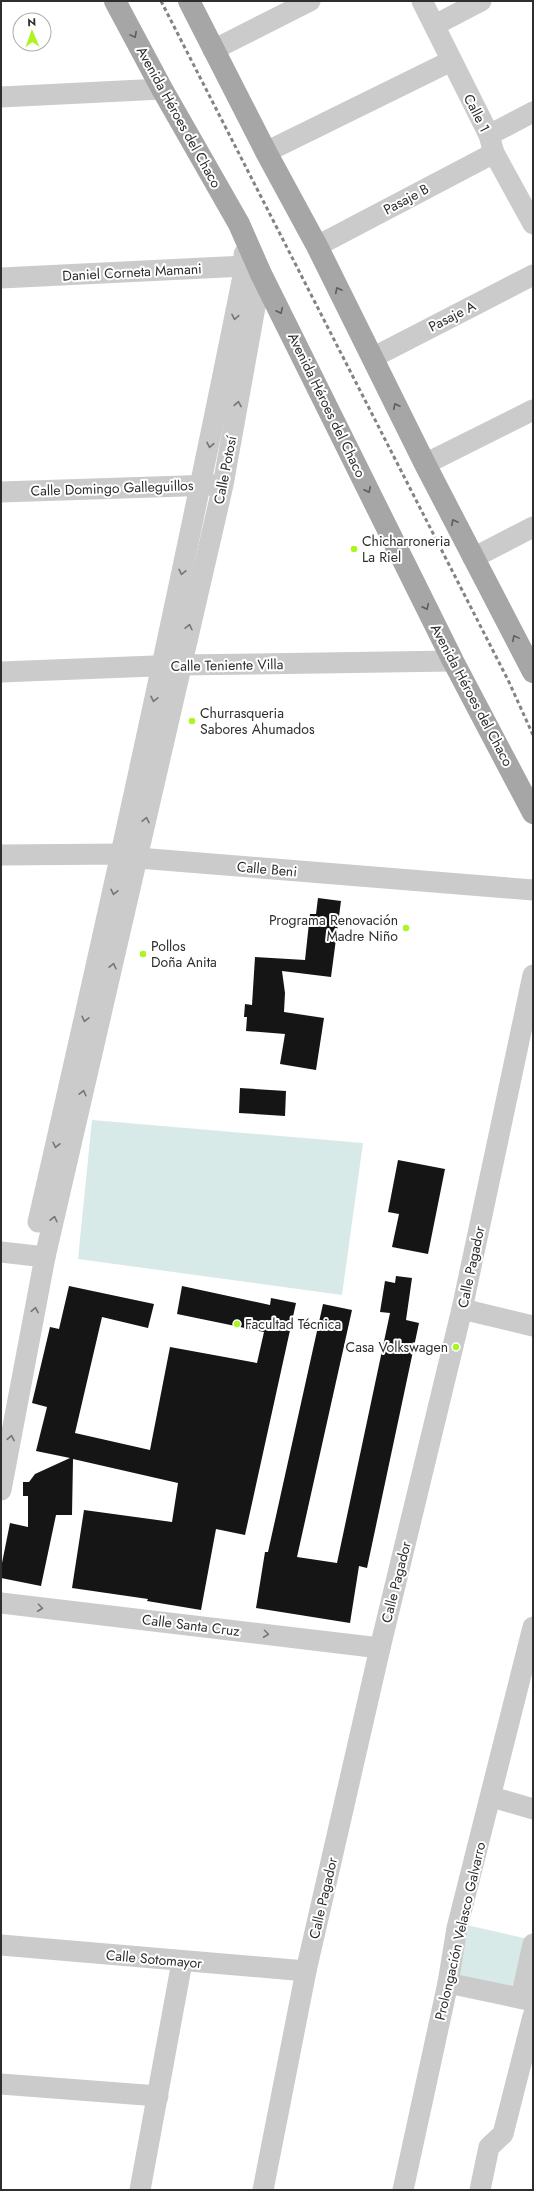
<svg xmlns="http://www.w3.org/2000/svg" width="534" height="2191" font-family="Jost,sans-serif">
	<rect width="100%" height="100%" fill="#fff"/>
	<g fill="#d8eae8">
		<path d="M92 1120 363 1143 342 1295 78 1259Z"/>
		<path d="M466 1925 533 1940V1992L457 1974Z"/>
	</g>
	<g fill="#151515">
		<path d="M318 898 341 901 331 977 282 971 285 993 284 1012 324 1018 316 1070 280 1064 285 1034 246 1031 247 1017H244L245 1004 252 1005 255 957 305 960 310 914H316Z"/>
		<path d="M240 1088 286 1091 285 1116 239 1113Z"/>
		<path d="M398 1160 445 1169 428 1254 392 1247 399 1214 388 1212Z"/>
		<path d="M396 1276 412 1278 406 1320 419 1323 367 1568 359 1566 350 1623 256 1608 265 1552H268L323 1304 352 1310 297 1557 337 1563 390 1313 380 1312 385 1281 395 1283Z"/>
		<path d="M69 1286 154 1304 148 1328 102 1317 75 1433 150 1450 170 1347 257 1363 264 1332 177 1314 182 1286 270 1305 271 1298 296 1303 245 1535 216 1529 201 1610 147 1601 148 1599 72 1588 84 1510 172 1522 178 1483 73 1459 72 1515H56L41 1586 1 1578V1568L10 1523 28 1527V1496H23V1482H29L35 1474 70 1458 36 1451 47 1407 32 1403 50 1327 59 1329Z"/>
	</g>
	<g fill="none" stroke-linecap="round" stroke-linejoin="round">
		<g stroke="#cbcbcb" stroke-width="21">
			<path d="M422 1 489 135 494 153 533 224"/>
			<path d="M435 25 481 1"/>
			<path d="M213 50 310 1"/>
			<path d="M1 97 162 89"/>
			<path d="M489 135 533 112"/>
			<path d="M266 152 451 61"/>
			<path d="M317 246 494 153"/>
			<path d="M1 278 245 266 261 274 223 485 45 1257 1 1490"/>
			<path d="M372 358 533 275"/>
			<path d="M425 464 533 410"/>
			<path d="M1 492 214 485"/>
			<path d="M473 558 533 527"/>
			<path d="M1 672 180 665 453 661"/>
			<path d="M1 855 123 854 138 858 533 890"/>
			<path d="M38 1222C111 904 181 586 245 266L244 254"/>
			<path d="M1 1252 45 1257"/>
			<path d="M462 1309 533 1326"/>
			<path d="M1 1603 380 1648"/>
			<path d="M492 1797 533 1809"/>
			<path d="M1 1945 306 1971"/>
			<path d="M448 1983 533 2001"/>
			<path d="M521 1998 533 1944"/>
			<path d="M1 2084 158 2096"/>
			<path d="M140 2190 182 1962"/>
			<path d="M263 2190 306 1971 380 1648 462 1309 533 975"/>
			<path d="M403 2190 448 1983 457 1928 533 1627"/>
			<path d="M480 2190 489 2147 503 2134 533 2016"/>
		</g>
		<g stroke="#a6a6a6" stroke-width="22">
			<path d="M115 1 162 89 239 224 261 274 453 661 533 813"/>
			<path d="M189 1 266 152 317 246 425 464 533 672"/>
		</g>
		<path stroke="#838383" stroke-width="3" stroke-dasharray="4 3" stroke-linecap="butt" d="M161 1 509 682 533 735"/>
	</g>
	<defs><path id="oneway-chevron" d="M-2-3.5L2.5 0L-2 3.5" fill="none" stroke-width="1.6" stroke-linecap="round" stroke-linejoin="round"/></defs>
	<g stroke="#5e5e5e">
		<use href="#oneway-chevron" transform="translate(134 35) rotate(62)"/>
		<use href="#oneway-chevron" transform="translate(338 290) rotate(-116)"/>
		<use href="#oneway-chevron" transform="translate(280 311) rotate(64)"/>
		<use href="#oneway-chevron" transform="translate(396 406) rotate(-116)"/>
		<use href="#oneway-chevron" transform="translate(368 490) rotate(64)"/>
		<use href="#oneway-chevron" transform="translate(454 522) rotate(-117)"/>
		<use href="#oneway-chevron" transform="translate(426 607) rotate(64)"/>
		<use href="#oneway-chevron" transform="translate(515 638) rotate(-118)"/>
	</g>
	<g stroke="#757575">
		<use href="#oneway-chevron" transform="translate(235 317) rotate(101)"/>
		<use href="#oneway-chevron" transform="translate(238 404) rotate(-80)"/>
		<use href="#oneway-chevron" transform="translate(210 445) rotate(101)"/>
		<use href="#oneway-chevron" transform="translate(182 572) rotate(103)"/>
		<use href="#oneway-chevron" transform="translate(189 627) rotate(-77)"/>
		<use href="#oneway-chevron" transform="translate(154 699) rotate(102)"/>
		<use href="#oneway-chevron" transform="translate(146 820) rotate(-78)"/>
		<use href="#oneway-chevron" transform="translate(114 892) rotate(103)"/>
		<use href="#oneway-chevron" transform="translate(113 966) rotate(-77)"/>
		<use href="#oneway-chevron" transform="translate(85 1019) rotate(103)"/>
		<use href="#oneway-chevron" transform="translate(83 1093) rotate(-77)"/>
		<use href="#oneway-chevron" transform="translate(56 1145) rotate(103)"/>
		<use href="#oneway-chevron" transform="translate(54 1219) rotate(-77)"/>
		<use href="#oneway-chevron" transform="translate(35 1310) rotate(-79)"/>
		<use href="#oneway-chevron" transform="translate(11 1438) rotate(-79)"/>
		<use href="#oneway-chevron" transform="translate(40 1608) rotate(7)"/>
		<use href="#oneway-chevron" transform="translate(266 1634) rotate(7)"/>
	</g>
	<g fill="#acf422" stroke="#fff" stroke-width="1.5">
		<circle cx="354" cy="549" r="4"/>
		<circle cx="192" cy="721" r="4"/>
		<circle cx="406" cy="928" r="4"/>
		<circle cx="143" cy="954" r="4"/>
		<circle cx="237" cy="1324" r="4"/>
		<circle cx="456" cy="1347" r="4"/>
	</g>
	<g text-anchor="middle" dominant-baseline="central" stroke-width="4" stroke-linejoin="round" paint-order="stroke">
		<g font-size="14" fill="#2e2e2e" stroke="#fff">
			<text transform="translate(477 113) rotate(63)">Calle 1</text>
			<text transform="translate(179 117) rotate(61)">Avenida Héroes del Chaco</text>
			<text transform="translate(406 199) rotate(-28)">Pasaje B</text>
			<text transform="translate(132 272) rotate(-3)">Daniel Corneta Mamani</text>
			<text transform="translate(452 316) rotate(-27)">Pasaje A</text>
			<text transform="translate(327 405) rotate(64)">Avenida Héroes del Chaco</text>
			<text transform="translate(225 470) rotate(-79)">Calle Potosí</text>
			<text transform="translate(112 488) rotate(-2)">Calle Domingo Galleguillos</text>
			<text transform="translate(227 665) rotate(-1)">Calle Teniente Villa</text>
			<text transform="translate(472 695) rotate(62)">Avenida Héroes del Chaco</text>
			<text transform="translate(267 869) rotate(5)">Calle Beni</text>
			<text transform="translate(471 1267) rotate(-78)">Calle Pagador</text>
			<text transform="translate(396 1582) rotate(-76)">Calle Pagador</text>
			<text transform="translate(191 1625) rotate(7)">Calle Santa Cruz</text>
			<text transform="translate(323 1898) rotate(-77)">Calle Pagador</text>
			<text transform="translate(460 1931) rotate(-77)">Prolongación Velasco Galvarro</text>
			<text transform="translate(154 1959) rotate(5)">Calle Sotomayor</text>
		</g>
		<g font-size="14" fill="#2e2e2e" stroke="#fff" text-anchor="start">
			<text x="362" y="541">Chicharroneria<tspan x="362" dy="16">La Riel</tspan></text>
			<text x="200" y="713">Churrasqueria<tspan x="200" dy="16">Sabores Ahumados</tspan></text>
			<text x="398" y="920" text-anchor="end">Programa Renovación<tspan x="398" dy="16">Madre Niño</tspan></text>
			<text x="151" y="946">Pollos<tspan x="151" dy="16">Doña Anita</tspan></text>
			<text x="245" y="1324">Facultad Técnica</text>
			<text x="448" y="1347" text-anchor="end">Casa Volkswagen</text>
		</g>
	</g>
	<rect width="534" height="2191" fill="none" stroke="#2e2e2e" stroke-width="4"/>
	<g transform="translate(32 32) rotate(358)"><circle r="19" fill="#ffffff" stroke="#ababab"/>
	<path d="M0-3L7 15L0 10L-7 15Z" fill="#acf422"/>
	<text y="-6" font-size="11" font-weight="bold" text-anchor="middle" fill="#2e2e2e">N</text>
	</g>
</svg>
